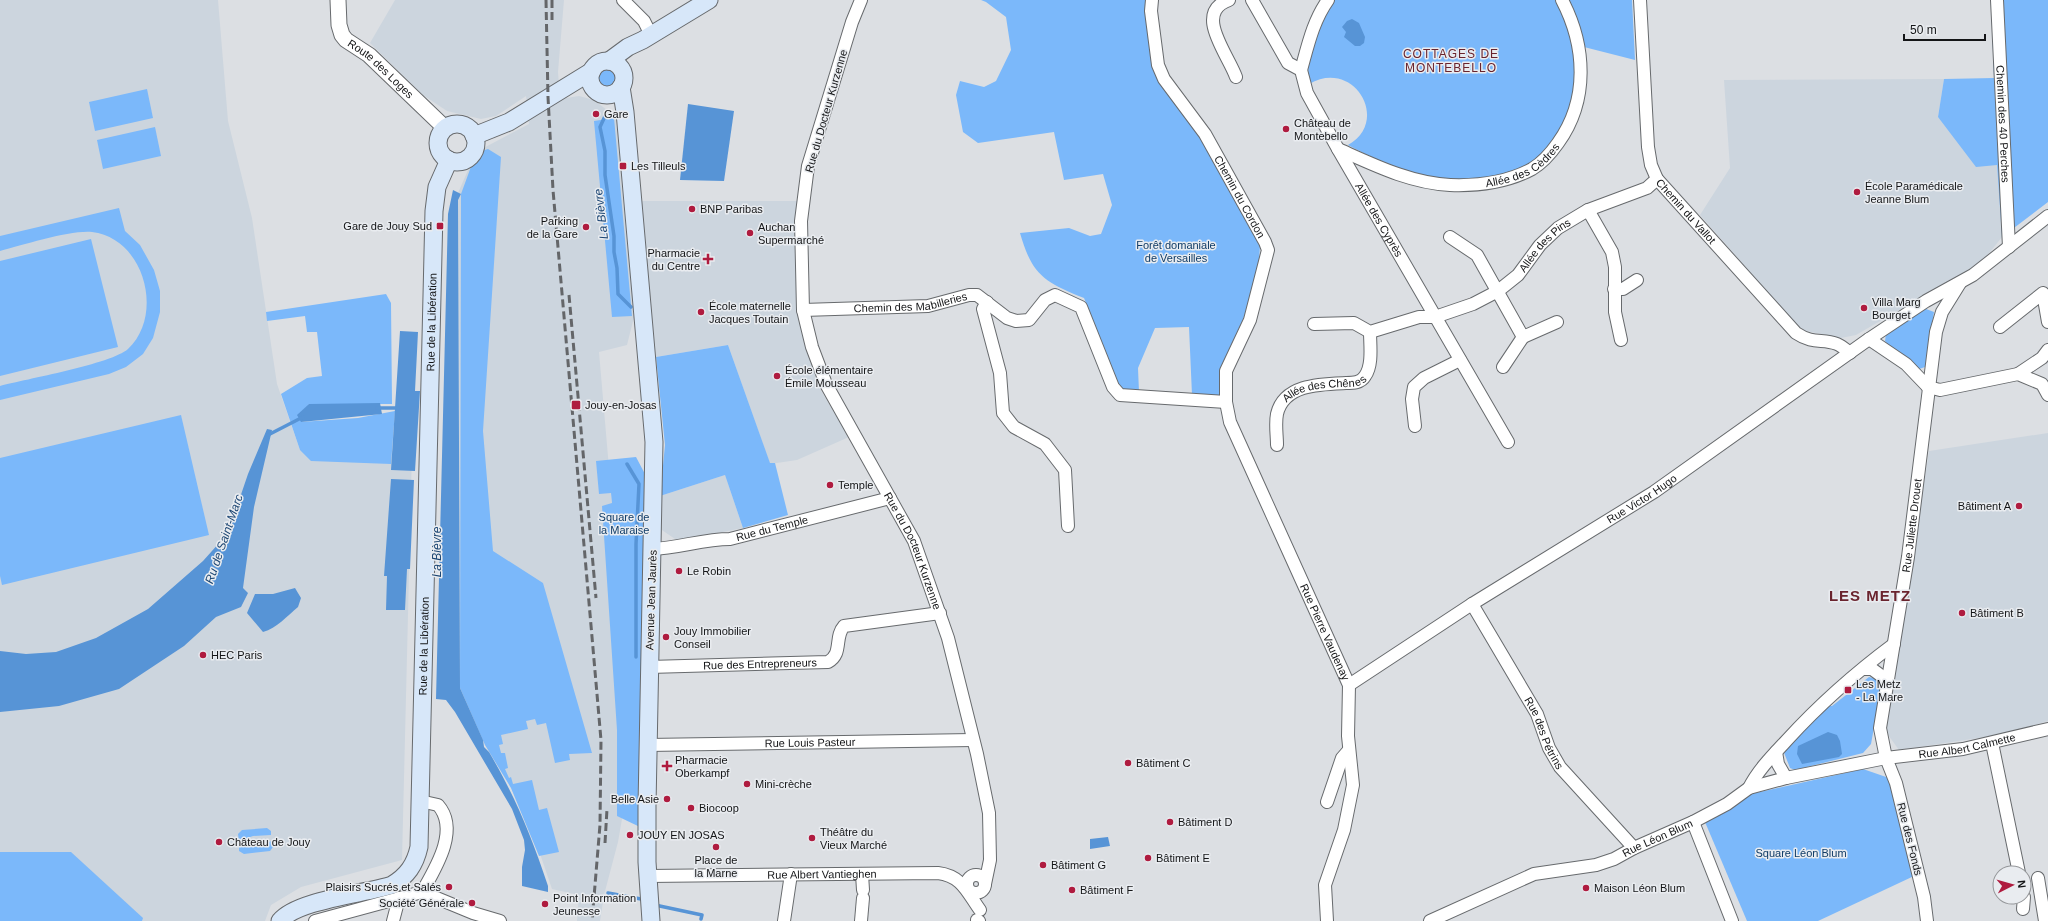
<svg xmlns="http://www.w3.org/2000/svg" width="2048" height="921" font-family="Arial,sans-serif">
	<rect width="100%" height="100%" fill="#dcdfe3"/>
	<g fill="#ccd5de">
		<path d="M0 0H218L228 121 252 218 277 384 300 450 412 451 402 860 301 887 271 905 265 921H0Z"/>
		<path d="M395 0H564L558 72 560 99 579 96 594 100 612 114 616 120 634 317 627 345 599 352 612 503 626 796 618 842 604 895 600 921H577L579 895 552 889 534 836 459 679 458 193 476 152 529 124 526 96 496 116 481 119 447 111 423 95 370 43Z"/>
		<path d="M1944 79 1938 117 1997 165 2002 237 1982 262 1856 335 1841 338 1801 330 1700 215 1730 168 1724 80Z"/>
		<path d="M638 201H797L795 268 797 301 811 363 820 389 849 437 797 460 770 464 728 345 656 357Z"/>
		<path d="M2048 433V721L2005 734 1899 750 1886 732 1929 451Z"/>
		<path d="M725 475 743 528 678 541 659 528 660 496Z"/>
	</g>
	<g fill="#7bb8fa">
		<path d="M981 0H1147L1153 68 1201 138 1260 245 1259 262 1244 317 1220 369 1219 396 1192 395 1189 327 1155 328 1138 368 1139 392 1121 390 1084 298C1044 282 1032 275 1020 233L1069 228 1090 236 1101 234 1112 205 1103 174 1064 180 1054 132 978 143 963 132 956 95 960 81 984 87 996 81 1011 50 1006 17 986 2Z"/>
		<path d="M1334 0H1557C1562 11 1569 22 1572 33 1582 73 1574 117 1547 147 1544 152 1540 158 1535 161 1515 175 1475 182 1450 180 1413 177 1380 162 1348 145 1391 121 1354 58 1309 84 1305 56 1317 23 1334 0Z"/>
		<path d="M1567 0H1632L1635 60 1584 47Z"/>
		<path d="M1991 0H2048V202L2002 237 1997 165 1976 167 1938 117 1944 79 1994 78Z"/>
		<circle cx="607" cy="79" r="9"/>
		<path d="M147 89 153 118 95 131 89 102Z"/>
		<path d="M614 118 632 316 612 317 594 121Z"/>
		<path d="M155 127 161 156 103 169 97 140Z"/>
		<path d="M488 149 501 157 483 431 493 551 543 583 592 753 569 754 570 760 555 763 546 723 537 725 535 719 526 721 528 729 501 735 503 744 499 745 501 753H505L508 768 505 769 509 778 511 777 513 784 532 780 539 810 547 808 559 852 539 856 511 788 485 745 460 688 461 194 476 153Z"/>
		<path d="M119 208 125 231 140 245 154 270 160 291V312L153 338 143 354 126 367 109 374 0 400V386C26 379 111 364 128 349 165 314 144 238 92 232 70 230 23 245 0 251V236Z"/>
		<path d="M91 239 118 347 0 376V261Z"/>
		<path d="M386 294 391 303 392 404H309L301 422 358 418 395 411 391 464 311 461 300 450 281 394 307 378 322 376 317 332H307L305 316 267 321 266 312Z"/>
		<path d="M1926 309 1934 312 1925 367 1919 369 1889 346 1885 341 1886 334Z"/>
		<path d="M728 345 770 463H775L788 515 743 528 725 475 660 496 665 445 656 357Z"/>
		<path d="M181 415 209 535 2 585 0 576V458Z"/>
		<path d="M636 457 645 474 640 827 617 816V730L602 506 612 503 611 493 599 494 596 461Z"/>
		<path d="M1869 677 1879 680 1882 683 1871 744 1863 753 1795 770 1790 768 1783 750 1824 706H1832Z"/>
		<path d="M1863 769 1889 778 1914 876 1818 921H1747L1705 822 1751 794Z"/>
		<path d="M267 828 271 831V835L253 836 239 841 238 834 242 830Z"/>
		<path d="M272 841 273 847 270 851 244 854 239 851V843L261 844Z"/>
		<path d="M0 852H71L143 918 142 921H0Z"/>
	</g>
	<g fill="#5794d6">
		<path d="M1352 19 1359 23 1365 37 1364 43 1360 46H1355L1344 37 1346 32 1342 27 1347 21Z"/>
		<path d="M688 104 734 111 724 181 680 180Z"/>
		<path d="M453 190 461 194 458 200 460 688 483 740 484 747 489 752C516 798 531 835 548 886V892L522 886V867L525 850 524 840 512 809 455 712 446 700 436 699 448 214Z"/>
		<path d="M400 331 418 332 415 391H420L415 471 391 470Z"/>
		<path d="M380 403 382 414 301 422 297 415 309 404Z"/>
		<path d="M267 429 272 430 254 507 243 588 248 593 241 607 216 617 184 646 119 689 59 706 0 712V651L26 654 56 652 96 638 148 609 203 561 220 542 231 524 248 474Z"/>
		<path d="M391 479 414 480 410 569H407L405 610H386L387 576H384Z"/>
		<path d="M295 588 301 598 298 607C287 616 277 628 263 632L247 613 255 594H273Z"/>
		<path d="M1828 732 1837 735 1840 741 1842 754 1839 757 1802 764 1797 754 1798 746Z"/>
		<path d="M1108 837 1110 846 1090 849V839Z"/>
	</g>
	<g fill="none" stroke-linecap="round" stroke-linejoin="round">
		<g stroke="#5794d6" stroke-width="3.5">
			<path d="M606 114 600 127 605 151V175L614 236V252L617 268 618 294 631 307"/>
			<path d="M377 408H398"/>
			<path d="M268 435 303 417"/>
			<path d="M627 464 639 484 636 544V657"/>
			<path d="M608 893 641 899"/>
			<path d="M655 905 702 915 701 919"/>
		</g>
		<g stroke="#676a6d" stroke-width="14">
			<g id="minor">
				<path d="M623 0 644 21 651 35"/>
				<path id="s1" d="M861 0 852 22 808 166 801 221 803 310 812 347 826 384 914 541 948 638 977 754 989 813 990 860 985 884"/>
				<path id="s2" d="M1152 0 1151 11 1158 65 1164 79 1205 134 1265 242 1268 250 1250 320 1226 371V402L1230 422 1349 685 1348 736 1353 785 1344 830 1325 885 1327 921"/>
				<path d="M1229 0C1193 13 1228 54 1236 77"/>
				<path id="s3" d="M1252 0 1288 63 1301 70 1307 93 1338 149 1508 442"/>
				<path id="s4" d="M1640 0 1648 147 1651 165 1657 179 1796 333C1814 345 1822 338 1837 344 1842 346 1846 350 1850 353"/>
				<path id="s5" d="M1997 0 2009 247"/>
				<path d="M1301 70C1308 45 1313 21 1328 0"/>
				<path id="s6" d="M1338 149C1374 165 1410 183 1450 185 1477 186 1508 182 1532 169 1542 163 1551 153 1558 143 1589 100 1586 46 1562 0"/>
				<path d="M1588 210 1612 252 1615 267V312L1621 340"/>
				<path d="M1450 237 1477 255 1523 337 1557 322"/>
				<path d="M1614 289H1623L1637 280"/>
				<path d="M987 302 983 309 1000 373 1003 413 1014 427 1045 444 1065 470 1068 526"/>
				<path id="s7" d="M803 310 928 306 969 295H977L1007 318 1016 321 1029 320 1045 300 1055 295 1081 307 1113 387 1120 395 1226 402"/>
				<path id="s8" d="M1314 324 1354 323 1370 332 1419 317H1435L1473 304 1498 291 1518 275 1540 245 1558 228 1588 210 1647 188 1657 179"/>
				<path d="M2000 327 2043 293 2048 322"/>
				<path d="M1869 339 1906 364 1928 387"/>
				<path d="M1503 367 1523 337"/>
				<path d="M2018 374 2042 358 2048 350"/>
				<path d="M1928 387 1940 390 2018 374 2042 384 2048 395"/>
				<path d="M1415 426 1412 399 1414 387 1424 378 1460 360"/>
				<path id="s9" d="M1277 445C1277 435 1275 424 1277 414 1284 384 1321 384 1346 383 1353 383 1361 383 1365 376 1373 365 1370 345 1370 332"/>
				<path id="s10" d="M652 549C679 548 703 539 730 539L890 498"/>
				<path id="s11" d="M1472 604 1537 714 1549 748 1560 767 1634 848"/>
				<path id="s12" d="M649 667 828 662C843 654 834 637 844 626L940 613"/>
				<path d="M1864 669H1872L1887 680"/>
				<path id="s13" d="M1349 685 1472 604 1654 492 1869 339 1926 301 1973 275 2048 216"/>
				<path d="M1992 743 2019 873"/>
				<path id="s14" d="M647 745 973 740"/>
				<path d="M1776 752 1778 764 1786 778"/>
				<path d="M1749 788C1758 770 1773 755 1787 740 1819 705 1855 673 1894 644"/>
				<path d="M420 801 438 805C460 830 435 869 422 892"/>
				<path d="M1327 802 1342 758 1349 750"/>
				<path d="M1693 822 1732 921"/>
				<path d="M862 874 863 890"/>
				<circle cx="976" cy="884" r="9"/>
				<path id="s15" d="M648 876 938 873C962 876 967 892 980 910"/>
				<path d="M2038 878 2045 921"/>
				<path d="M422 892 473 913 500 921"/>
				<path d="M2023 909 2024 897"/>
				<path d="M977 920 979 921"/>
				<path d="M315 921 422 892"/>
				<path d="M393 921 399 898"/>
				<path d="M784 921 791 874"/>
				<path d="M861 921 863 898"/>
				<path id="s16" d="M1430 921 1534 874 1596 865 1614 859 1634 848 1693 822 1727 804 1749 788 1786 778 1886 758 1963 749 2048 729"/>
				<path id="s17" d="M1927 921 1924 897 1896 783 1886 758 1880 728 1908 557 1936 332 1942 312 1960 283"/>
			</g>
		</g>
		<g stroke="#676a6d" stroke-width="17">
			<g id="tertiary">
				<path id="s18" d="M338 0 339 25 342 35 346 40 369 55 445 128"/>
			</g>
		</g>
		<g stroke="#676a6d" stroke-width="19">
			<g id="secondary">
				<path d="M609 61 628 47 643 40 709 0"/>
				<circle cx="607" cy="78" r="17"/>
				<path d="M621 87 625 112 654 442 647 806V862L651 921"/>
				<circle cx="457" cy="143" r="19"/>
				<path d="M474 136 509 122 592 71"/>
				<path id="s19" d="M280 921C297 900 364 894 392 885 407 876 415 865 419 847L434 211 437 187 449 160"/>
			</g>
		</g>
		<use href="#minor" stroke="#fff" stroke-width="12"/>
		<use href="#tertiary" stroke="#fff" stroke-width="15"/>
		<use href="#secondary" stroke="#d7e7f9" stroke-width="17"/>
		<g stroke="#646669" stroke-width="3" stroke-dasharray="8 4" stroke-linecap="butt">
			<path d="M546 0 548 97 553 190 601 740 600 825 592 921"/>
			<path d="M552 20V0"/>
			<path d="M569 295 596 598"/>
			<path d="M605 843 607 809"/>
		</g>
	</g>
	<g fill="#af1b3f" stroke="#e9ecf0" stroke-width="1.5">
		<circle cx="596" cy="114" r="4"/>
		<circle cx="1286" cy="129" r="4"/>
		<rect x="619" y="162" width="8" height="8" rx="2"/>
		<circle cx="1857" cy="192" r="4"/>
		<circle cx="692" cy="209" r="4"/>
		<rect x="436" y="222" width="8" height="8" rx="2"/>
		<circle cx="586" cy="227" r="4"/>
		<circle cx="750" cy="233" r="4"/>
		<path d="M706 253h4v4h4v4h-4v4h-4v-4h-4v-4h4z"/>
		<circle cx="1864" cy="308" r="4"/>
		<circle cx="701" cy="312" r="4"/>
		<circle cx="777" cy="376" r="4"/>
		<rect x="571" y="400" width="10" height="10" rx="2"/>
		<circle cx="830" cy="485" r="4"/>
		<circle cx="2019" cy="506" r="4"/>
		<circle cx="679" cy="571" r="4"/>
		<circle cx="1962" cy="613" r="4"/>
		<circle cx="666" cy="637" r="4"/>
		<circle cx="203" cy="655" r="4"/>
		<rect x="1844" y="686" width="8" height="8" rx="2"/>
		<circle cx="1128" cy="763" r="4"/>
		<path d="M665 760h4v4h4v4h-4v4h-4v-4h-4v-4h4z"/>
		<circle cx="747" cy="784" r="4"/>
		<circle cx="667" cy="799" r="4"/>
		<circle cx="691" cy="808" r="4"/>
		<circle cx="1170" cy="822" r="4"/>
		<circle cx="630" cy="835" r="4"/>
		<circle cx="812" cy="838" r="4"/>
		<circle cx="219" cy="842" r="4"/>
		<circle cx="716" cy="847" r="4"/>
		<circle cx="1148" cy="858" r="4"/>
		<circle cx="1043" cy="865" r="4"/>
		<circle cx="449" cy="887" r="4"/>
		<circle cx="1586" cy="888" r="4"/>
		<circle cx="1072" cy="890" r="4"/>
		<circle cx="472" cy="903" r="4"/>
		<circle cx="545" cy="904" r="4"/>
	</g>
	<g text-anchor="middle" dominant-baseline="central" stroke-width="3" stroke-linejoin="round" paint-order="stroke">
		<g font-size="11" fill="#141517" stroke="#e9ecf0">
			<text stroke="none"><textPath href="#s18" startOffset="87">Route des Loges</textPath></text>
			<text transform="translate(826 111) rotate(-74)">Rue du Docteur Kurzenne</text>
			<text stroke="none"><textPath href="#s5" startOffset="124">Chemin des 40 Perches</textPath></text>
			<text stroke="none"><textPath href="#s6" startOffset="196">Allée des Cèdres</textPath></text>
			<text stroke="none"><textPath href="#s2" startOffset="221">Chemin du Cordon</textPath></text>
			<text stroke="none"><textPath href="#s4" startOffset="224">Chemin du Vallot</textPath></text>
			<text stroke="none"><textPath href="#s3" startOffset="257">Allée des Cyprès</textPath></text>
			<text stroke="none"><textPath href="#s8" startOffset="260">Allée des Pins</textPath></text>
			<text stroke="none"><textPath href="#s7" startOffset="108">Chemin des Mabilleries</textPath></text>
			<text stroke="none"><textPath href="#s19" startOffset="692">Rue de la Libération</textPath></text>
			<text stroke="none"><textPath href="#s9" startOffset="90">Allée des Chênes</textPath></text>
			<text stroke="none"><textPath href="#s13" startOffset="347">Rue Victor Hugo</textPath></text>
			<text stroke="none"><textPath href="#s17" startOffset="404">Rue Juliette Drouet</textPath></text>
			<text stroke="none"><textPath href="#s10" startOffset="122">Rue du Temple</textPath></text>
			<text stroke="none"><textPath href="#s1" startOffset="585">Rue du Docteur Kurzenne</textPath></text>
			<text transform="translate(651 600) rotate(-88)">Avenue Jean Jaurès</text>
			<text stroke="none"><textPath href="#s2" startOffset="692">Rue Pierre Vaudenay</textPath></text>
			<text stroke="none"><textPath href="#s19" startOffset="368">Rue de la Libération</textPath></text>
			<text stroke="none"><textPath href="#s12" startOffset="111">Rue des Entrepreneurs</textPath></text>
			<text stroke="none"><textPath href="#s11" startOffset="148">Rue des Pétrins</textPath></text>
			<text stroke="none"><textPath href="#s14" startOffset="163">Rue Louis Pasteur</textPath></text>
			<text stroke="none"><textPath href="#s16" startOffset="571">Rue Albert Calmette</textPath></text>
			<text stroke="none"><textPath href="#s16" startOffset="244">Rue Léon Blum</textPath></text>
			<text transform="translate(1910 839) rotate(76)">Rue des Fonds</text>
			<text stroke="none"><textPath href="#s15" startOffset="174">Rue Albert Vantieghen</textPath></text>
		</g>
		<g font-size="11" fill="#141517" stroke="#e9ecf0" text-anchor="start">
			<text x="604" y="114">Gare</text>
			<text x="1294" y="123">Château de<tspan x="1294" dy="13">Montebello</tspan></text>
			<text x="631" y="166">Les Tilleuls</text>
			<text x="1865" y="186">École Paramédicale<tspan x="1865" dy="13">Jeanne Blum</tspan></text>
			<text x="700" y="209">BNP Paribas</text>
			<text x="578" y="221" text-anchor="end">Parking<tspan x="578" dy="13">de la Gare</tspan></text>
			<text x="432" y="226" text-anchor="end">Gare de Jouy Sud</text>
			<text x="758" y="227">Auchan<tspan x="758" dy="13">Supermarché</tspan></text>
			<text x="700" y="253" text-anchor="end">Pharmacie<tspan x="700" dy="13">du Centre</tspan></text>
			<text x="1872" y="302">Villa Marg<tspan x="1872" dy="13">Bourget</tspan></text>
			<text x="709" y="306">École maternelle<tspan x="709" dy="13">Jacques Toutain</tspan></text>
			<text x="785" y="370">École élémentaire<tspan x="785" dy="13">Émile Mousseau</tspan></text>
			<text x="585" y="405">Jouy-en-Josas</text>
			<text x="838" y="485">Temple</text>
			<text x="2011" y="506" text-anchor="end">Bâtiment A</text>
			<text x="687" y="571">Le Robin</text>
			<text x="1970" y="613">Bâtiment B</text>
			<text x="674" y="631">Jouy Immobilier<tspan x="674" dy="13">Conseil</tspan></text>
			<text x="211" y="655">HEC Paris</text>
			<text x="1856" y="684">Les Metz<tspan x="1856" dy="13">- La Mare</tspan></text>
			<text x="675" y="760">Pharmacie<tspan x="675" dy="13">Oberkampf</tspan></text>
			<text x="1136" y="763">Bâtiment C</text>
			<text x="755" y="784">Mini-crèche</text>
			<text x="659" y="799" text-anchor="end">Belle Asie</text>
			<text x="699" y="808">Biocoop</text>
			<text x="1178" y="822">Bâtiment D</text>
			<text x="820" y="832">Théâtre du<tspan x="820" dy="13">Vieux Marché</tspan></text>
			<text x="638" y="835">JOUY EN JOSAS</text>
			<text x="227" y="842">Château de Jouy</text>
			<text x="1156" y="858">Bâtiment E</text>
			<text x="716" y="860" text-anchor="middle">Place de<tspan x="716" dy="13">la Marne</tspan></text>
			<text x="1051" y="865">Bâtiment G</text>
			<text x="441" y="887" text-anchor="end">Plaisirs Sucrés et Salés</text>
			<text x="1594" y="888">Maison Léon Blum</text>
			<text x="1080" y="890">Bâtiment F</text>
			<text x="553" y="898">Point Information<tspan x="553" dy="13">Jeunesse</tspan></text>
			<text x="464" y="903" text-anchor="end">Société Générale</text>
		</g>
		<g font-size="11" fill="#103c67" stroke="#e9ecf0">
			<text x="1176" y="245">Forêt domaniale<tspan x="1176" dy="13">de Versailles</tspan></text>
			<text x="624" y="517">Square de<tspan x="624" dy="13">la Maraise</tspan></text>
			<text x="1801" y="853">Square Léon Blum</text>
		</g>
		<g font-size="12" letter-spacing="1" fill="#6a242e" stroke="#e9ecf0">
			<text x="1451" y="54">COTTAGES DE<tspan x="1451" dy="14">MONTEBELLO</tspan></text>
		</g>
		<g font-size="12" font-style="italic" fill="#1c4673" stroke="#e9ecf0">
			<text transform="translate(601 214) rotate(-97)">La Bièvre</text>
			<text transform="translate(224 539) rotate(-71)">Ru de Saint-Marc</text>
			<text transform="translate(437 552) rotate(-90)">La Bièvre</text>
		</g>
		<g font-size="15" font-weight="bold" letter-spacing="1" fill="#6a242e" stroke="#e9ecf0">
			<text x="1870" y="595">LES METZ</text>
		</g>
	</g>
	<g transform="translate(2012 885) rotate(84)"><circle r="19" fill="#e9ecf0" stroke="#949699"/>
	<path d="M0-3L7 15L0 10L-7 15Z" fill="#af1b3f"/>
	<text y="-6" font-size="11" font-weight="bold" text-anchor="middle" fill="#141517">N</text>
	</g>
	<path d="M1904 34v6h81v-6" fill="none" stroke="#141517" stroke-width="2"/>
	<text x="1910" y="34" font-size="12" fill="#141517" stroke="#e9ecf0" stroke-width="3" paint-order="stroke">50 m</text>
</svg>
